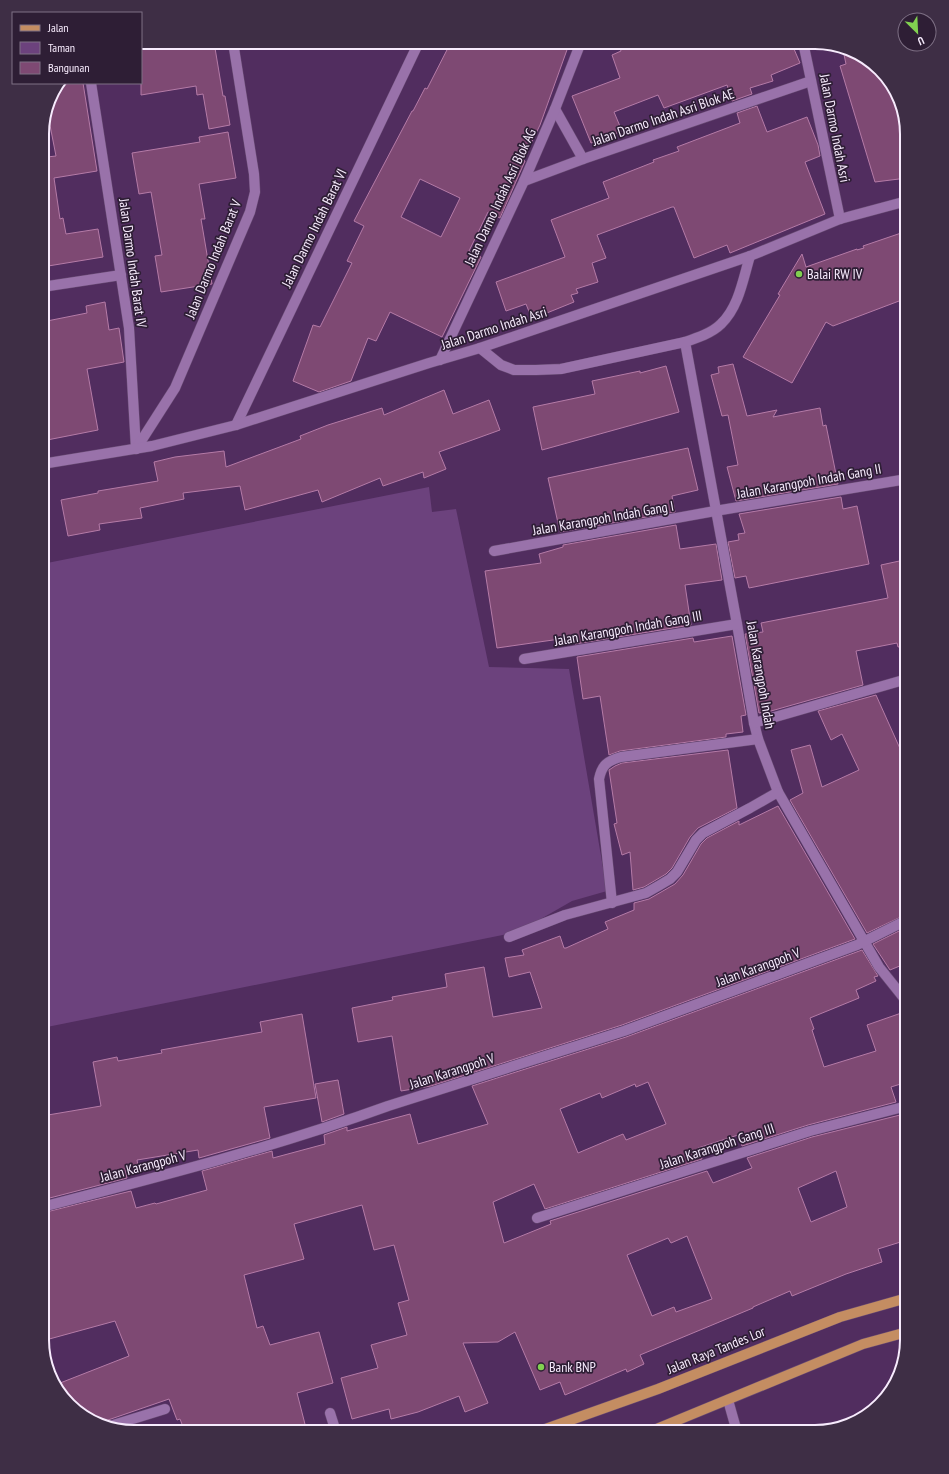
<svg xmlns="http://www.w3.org/2000/svg" width="949" height="1474" font-family="'PT Sans Narrow',sans-serif">
	<rect width="100%" height="100%" fill="#512d5f"/>
	<path fill="#6c427d" d="M429 487 432 512 456 509 489 667 569 669 607 891 572 901 518 932 42 1028V564Z"/>
	<g fill="#7e4973" stroke="#b57ba7" fill-rule="evenodd">
		<path d="M141 42H214L223 96H225L230 125 209 129 203 94 197 95 196 86 141 95Z"/>
		<path d="M451 42H554L568 47 540 125 523 160 525 161 500 218 488 212 469 251 481 257 442 337 390 312 376 341 368 338 351 381 319 392 293 381 313 325 320 327 352 263 347 261 364 226 354 221 412 111H413L425 88 427 89ZM420 179 460 198 441 237 401 217Z"/>
		<path d="M618 42H791L800 63 771 75 773 81 750 88 752 94 732 101 727 85 664 108 658 95 614 112 622 131 591 143 572 96 620 78 612 55 621 51Z"/>
		<path d="M843 50 866 57 897 93 907 134V142H903L907 178 875 182 840 66 846 64Z"/>
		<path d="M59 83H83L97 171 54 178 60 219 63 218 66 234 98 229 103 257 42 267V237L45 238 42 222V175L49 174 47 157 56 156 47 110 51 94Z"/>
		<path d="M757 106 767 132 807 117 818 145 820 156 805 162 825 214 730 253 727 245 694 258 674 207H672L597 235 606 258 592 263 598 282 576 289 578 293 571 295 574 302 532 319 526 304 506 311 496 282 565 257 551 220 609 198 603 182 654 162 653 160 679 151 677 147 740 123 737 113Z"/>
		<path d="M228 132 236 178 199 184 205 219H201L212 284 161 292 155 256 162 255 151 192 139 194 132 153 200 142 199 137Z"/>
		<path d="M907 231V298L833 326 826 322 792 383 743 357 780 295 778 294 802 254 806 267 857 249V250L864 248 863 246Z"/>
		<path d="M105 302 109 330 119 328 124 362 87 369 98 430 42 441V322L87 313 86 306Z"/>
		<path d="M733 364 747 416 777 410 773 417 820 408 823 426 826 425 838 484 736 501 727 467 738 465 728 415 722 416 711 375 719 373 718 367Z"/>
		<path d="M666 366 679 412 542 450 533 407 595 394 592 381 640 371V373Z"/>
		<path d="M444 390 453 414 489 400 500 430 439 452 446 469 424 478 423 472 383 486 380 478 322 502 318 490 245 510 240 486 183 493 184 499 140 508 142 518 99 524 100 530 68 536 61 500 98 493V491L158 481 154 462 175 457 224 451 226 467 301 439 300 436 328 425 382 408 384 415Z"/>
		<path d="M688 448 698 490 672 496 675 512 560 532 548 478Z"/>
		<path d="M841 497 843 509 857 506 869 564 749 588 746 576 735 578 728 542 739 540 738 534 745 533 739 514Z"/>
		<path d="M676 525 680 549 716 544 722 580 685 585 691 625 575 644 574 637 497 648 485 571 541 563 539 554 563 547V545Z"/>
		<path d="M904 560V562H907V646L898 647 897 643 856 651 863 685 771 711 759 713 745 634 763 632 761 623 888 598 881 565Z"/>
		<path d="M732 636 746 715 741 716 743 732 726 734V737L620 751 609 755 600 696 583 699 577 657 693 638 694 642Z"/>
		<path d="M876 695 902 753 907 750V914L867 933 790 800 803 793 791 750 810 745 822 787 859 770 842 734 831 740 818 711Z"/>
		<path d="M728 750 737 808 698 828 690 837 672 868 666 874 644 887 633 890 630 852 622 855 614 824 617 823 609 770 615 766 622 763Z"/>
		<path d="M778 806 855 939 622 1025 431 1086 401 1091 392 1036 358 1042 352 1008 393 1000 392 997 447 987 445 974 484 967 493 1017 542 1008 530 972 509 977 505 958 524 955 522 950 560 936 564 948H566L608 929 605 922 634 910V903L649 899 675 884 683 875 701 844 707 838 739 821V825Z"/>
		<path d="M907 927V963L890 970 873 944Z"/>
		<path d="M862 950 878 976 874 977 876 981 856 990 859 998 810 1018 814 1029 812 1030 824 1067 876 1051 867 1025 907 1011V1082L891 1087 896 1102 808 1125 742 1146 738 1135 698 1148 702 1159 545 1209 534 1184 493 1202 504 1243 551 1224 550 1221 707 1171 713 1183 752 1168 747 1158 812 1137 900 1115 904 1126 907 1125V1240L878 1249 882 1262 846 1274 792 1296 790 1291 753 1307V1308L640 1355 644 1364 627 1372 626 1369 565 1395 560 1382 540 1390 515 1332 498 1342 463 1343 488 1403 465 1412 459 1396 418 1412 391 1419 389 1409 352 1419 341 1378 378 1368 371 1345 407 1335 398 1303 409 1300 394 1245 374 1250 362 1205 294 1224 304 1259 244 1275 257 1328 263 1326 270 1345 319 1332 333 1383 297 1393 307 1432H185L180 1419 177 1420 169 1399 108 1420 104 1424 83 1417 55 1385 129 1356 115 1321 42 1341V1213L131 1191 136 1208 155 1203 156 1204 207 1190 202 1171 272 1151 273 1158 325 1144 324 1135 347 1127V1131L410 1114 418 1144 488 1124 472 1086 626 1037ZM648 1082 666 1124 626 1140 623 1134 578 1153 560 1109 600 1093 602 1098 635 1084 636 1087ZM836 1171 847 1207 811 1222 798 1188ZM687 1236 712 1299 676 1312 674 1307 652 1316 627 1255 668 1238 671 1243Z"/>
		<path d="M302 1014 316 1098 264 1107 270 1138 199 1158 198 1150 137 1160 138 1166 125 1168 127 1178 42 1200V1116L101 1106 93 1062 117 1057 118 1061 162 1053 161 1050 262 1032 260 1022Z"/>
		<path d="M338 1080 344 1114 322 1122 315 1084Z"/>
	</g>
	<g fill="none" stroke-linecap="round" stroke-linejoin="round">
		<g stroke="#684b73" stroke-width="11">
			<g id="minor">
				<path d="M803 42 840 219"/>
				<path d="M91 83 129 328 136 449"/>
				<path d="M555 109 583 159"/>
				<path d="M524 181 583 159 811 81"/>
				<path d="M42 287 121 275"/>
				<path d="M685 342 737 624 754 723 758 739 778 792 879 967 907 1002"/>
				<path d="M480 348 501 365 514 370H536L561 369 685 342C697 338 712 333 721 324 739 307 743 279 750 256"/>
				<path d="M440 360 524 181 555 109 581 42"/>
				<path d="M236 425 419 42"/>
				<path d="M136 449 175 388 250 212 255 192 254 174 233 42"/>
				<path d="M42 464 152 446 236 425 429 363 480 348 750 256 840 219 907 201"/>
				<path d="M494 551 715 511 907 479"/>
				<path d="M524 659 737 624"/>
				<path d="M754 723 907 679"/>
				<path d="M612 903 599 779C602 765 607 761 621 757L758 739"/>
				<path d="M509 937 565 915 646 893 660 885 670 879 677 872 696 840 703 833 750 808 778 792"/>
				<path d="M42 1207C158 1177 275 1147 388 1106L624 1031 857 945 907 920"/>
				<path d="M537 1218 810 1131 907 1106"/>
				<path d="M728 1400 737 1432"/>
				<path d="M330 1413 336 1432"/>
				<path d="M110 1426 165 1409"/>
			</g>
		</g>
		<g stroke="#684b73" stroke-width="11">
			<g id="major">
				<path d="M537 1432 658 1389 840 1317 907 1298"/>
				<path d="M649 1432 863 1344 907 1332"/>
			</g>
		</g>
		<use href="#minor" stroke="#9972aa" stroke-width="10"/>
		<use href="#major" stroke="#c48d62" stroke-width="10"/>
	</g>
	<g fill="#81d050" stroke="#2e1e35" stroke-width="1.5">
		<circle cx="799" cy="274" r="4"/>
		<circle cx="541" cy="1367" r="4"/>
	</g>
	<g text-anchor="middle" dominant-baseline="central" stroke-width="3.5" stroke-linejoin="round" paint-order="stroke">
		<g font-size="14" fill="#f7ebfd" stroke="#2e1e35">
			<text transform="translate(663 117) rotate(-19)">Jalan Darmo Indah Asri Blok AE</text>
			<text transform="translate(835 128) rotate(79)">Jalan Darmo Indah Asri</text>
			<text transform="translate(500 197) rotate(-65)">Jalan Darmo Indah Asri Blok AG</text>
			<text transform="translate(314 228) rotate(-64)">Jalan Darmo Indah Barat VI</text>
			<text transform="translate(213 259) rotate(-68)">Jalan Darmo Indah Barat V</text>
			<text transform="translate(133 263) rotate(82)">Jalan Darmo Indah Barat IV</text>
			<text transform="translate(494 328) rotate(-18)">Jalan Darmo Indah Asri</text>
			<text transform="translate(809 481) rotate(-10)">Jalan Karangpoh Indah Gang II</text>
			<text transform="translate(603 518) rotate(-10)">Jalan Karangpoh Indah Gang I</text>
			<text transform="translate(628 628) rotate(-10)">Jalan Karangpoh Indah Gang III</text>
			<text transform="translate(761 675) rotate(80)">Jalan Karangpoh Indah</text>
			<text transform="translate(758 967) rotate(-20)">Jalan Karangpoh V</text>
			<text transform="translate(452 1071) rotate(-18)">Jalan Karangpoh V</text>
			<text transform="translate(717 1146) rotate(-18)">Jalan Karangpoh Gang III</text>
			<text transform="translate(143 1166) rotate(-15)">Jalan Karangpoh V</text>
			<text transform="translate(716 1350) rotate(-22)">Jalan Raya Tandes Lor</text>
		</g>
		<g font-size="14" fill="#f7ebfd" stroke="#2e1e35" text-anchor="start">
			<text x="807" y="274">Balai RW IV</text>
			<text x="549" y="1367">Bank BNP</text>
		</g>
	</g>
	<path d="M0 0H949V1474H0ZM134 49H815A85 85 0 0 1 900 134V1340A85 85 0 0 1 815 1425H134A85 85 0 0 1 49 1340V134A85 85 0 0 1 134 49Z" fill="#3e2e45" fill-rule="evenodd"/>
	<path fill="none" stroke="#f7ebfd" stroke-width="2" d="M134 49H815A85 85 0 0 1 900 134V1340A85 85 0 0 1 815 1425H134A85 85 0 0 1 49 1340V134A85 85 0 0 1 134 49Z"/>
	<rect x="12" y="12" width="130" height="72" fill="#2e1e35" stroke="#7e7085"/>
	<rect x="20" y="25" width="20" height="6" fill="#c48d62" stroke="#7e7085"/>
	<text x="48" y="32" font-size="12" fill="#f7ebfd">Jalan</text>
	<rect x="20" y="42" width="20" height="12" fill="#6c427d" stroke="#7e7085"/>
	<text x="48" y="52" font-size="12" fill="#f7ebfd">Taman</text>
	<rect x="20" y="62" width="20" height="12" fill="#7e4973" stroke="#7e7085"/>
	<text x="48" y="72" font-size="12" fill="#f7ebfd">Bangunan</text>
	<g transform="translate(917 32) rotate(156)"><circle r="19" fill="#2e1e35" stroke="#7e7085"/>
	<path d="M0-3L7 15L0 10L-7 15Z" fill="#81d050"/>
	<text y="-6" font-size="11" font-weight="bold" text-anchor="middle" fill="#f7ebfd">U</text>
	</g>
</svg>
